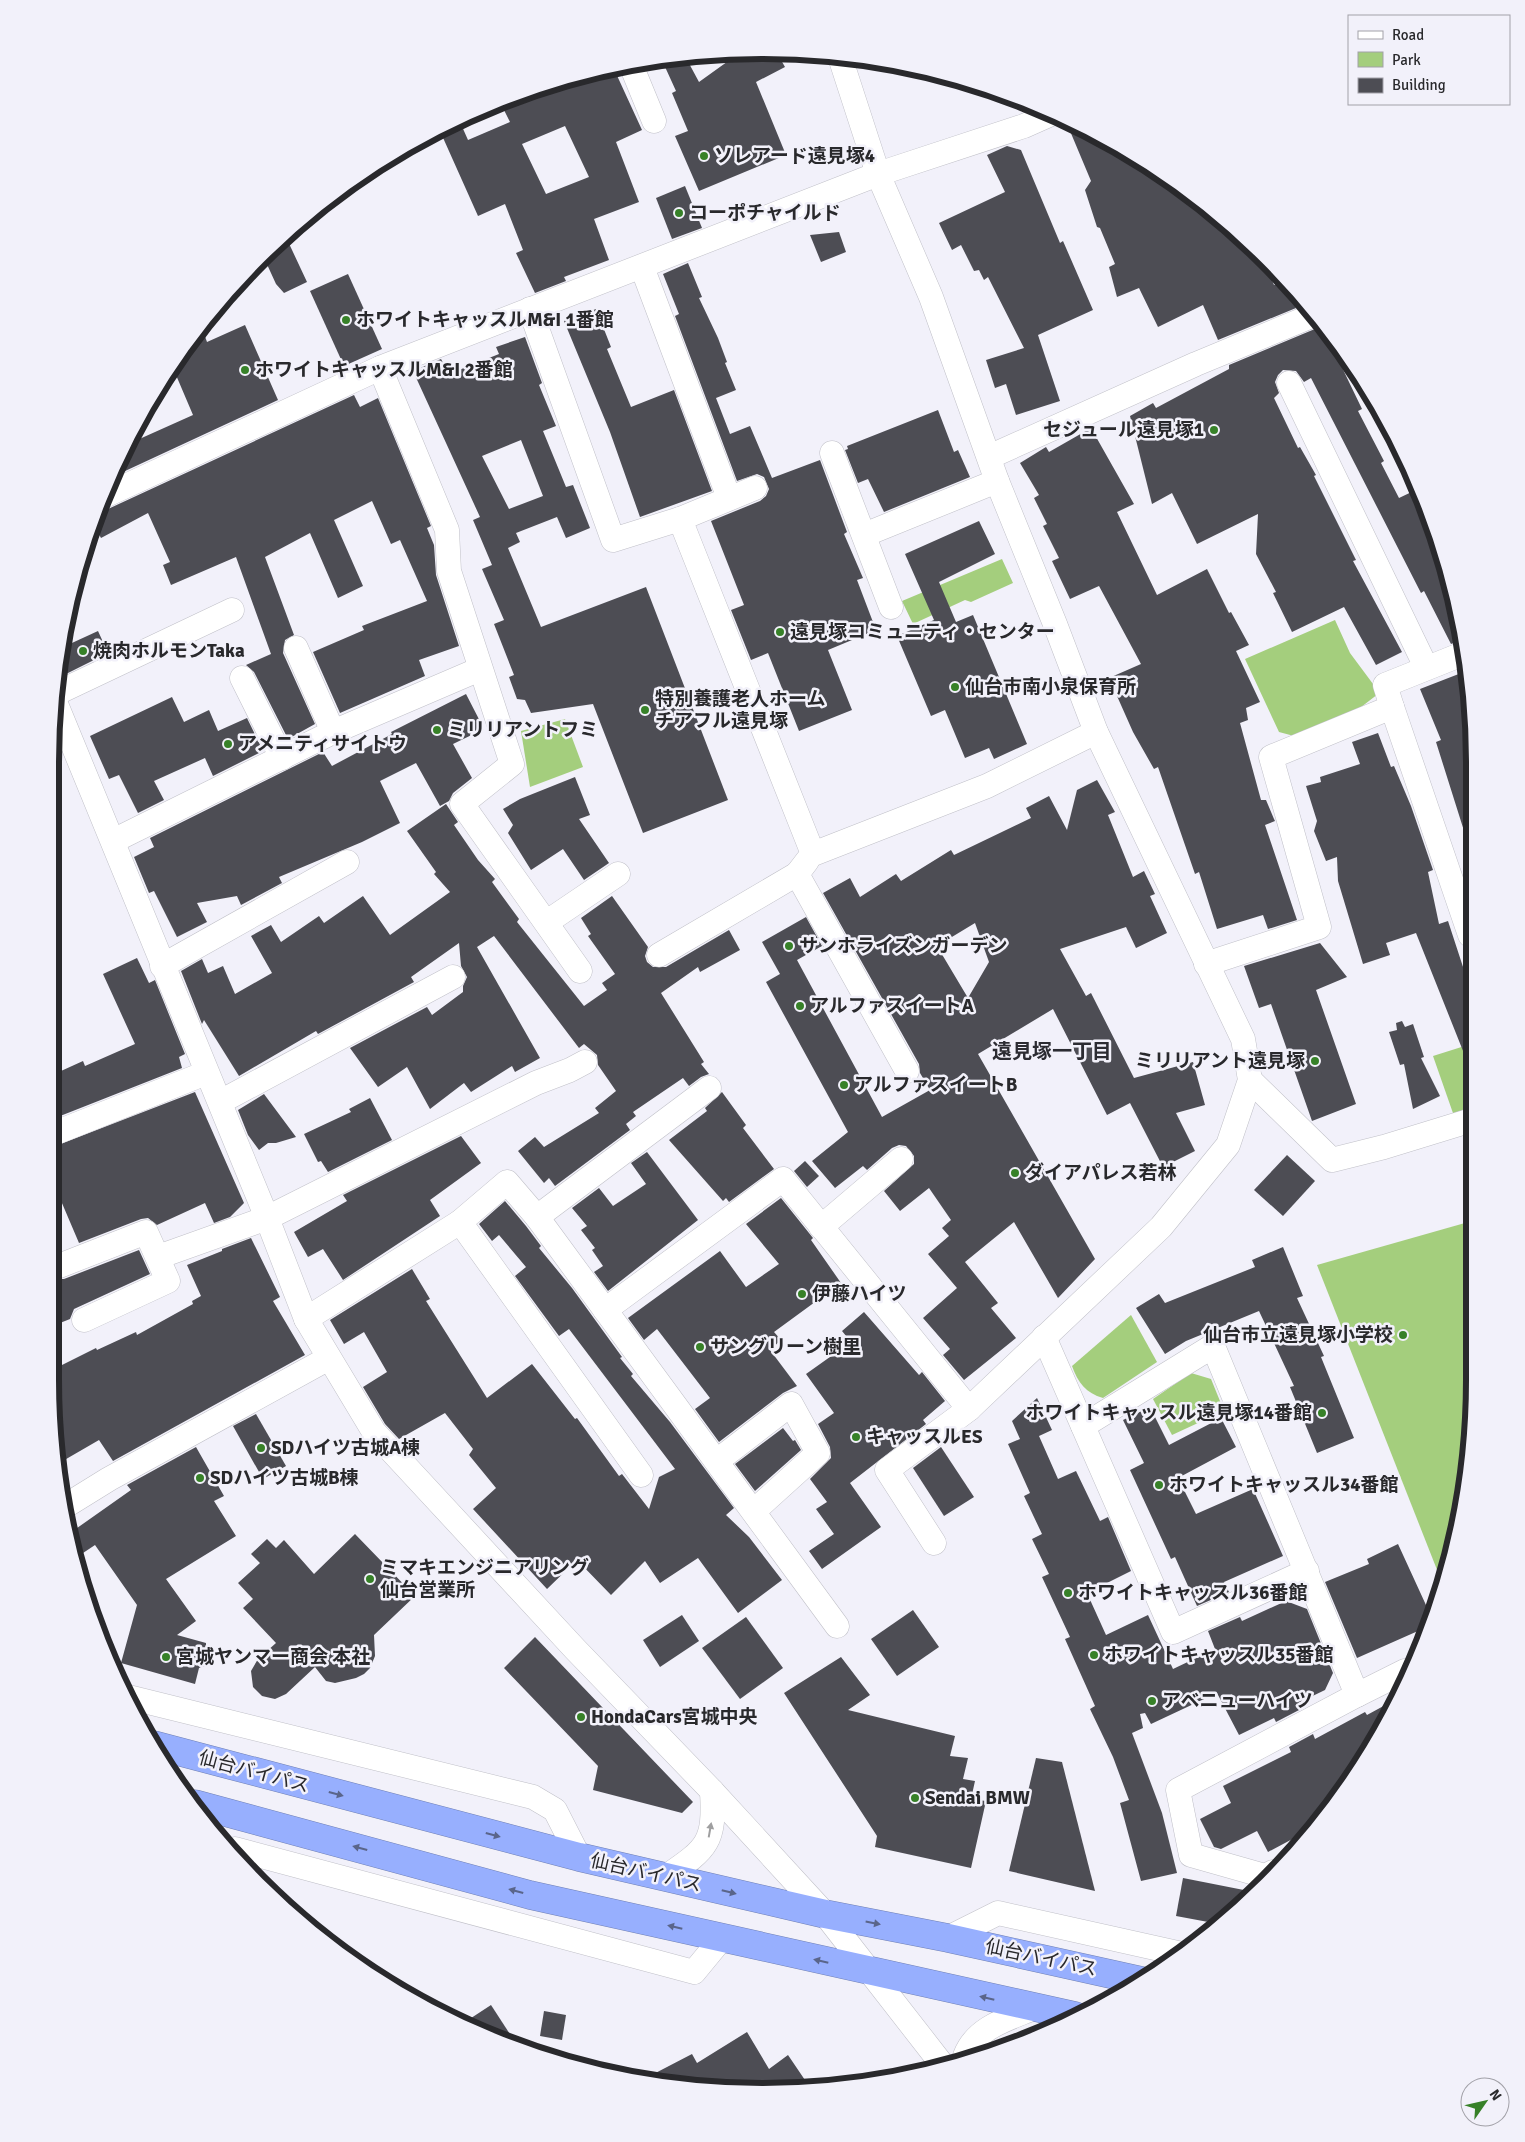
<svg xmlns="http://www.w3.org/2000/svg" width="1525" height="2142" font-family="Signika,'Noto Sans JP',sans-serif">
	<rect width="100%" height="100%" fill="#f2f1fa"/>
	<g fill="#a4ce7d">
		<path d="M1002 559 1013 583 971 602 965 600 913 624 902 601Z"/>
		<path d="M1335 620 1350 653 1376 688 1378 694 1356 711 1294 736 1279 732 1245 659Z"/>
		<path d="M565 719 583 767 530 787 521 731Z"/>
		<path d="M1471 1044 1472 1110 1454 1116 1433 1056Z"/>
		<path d="M1472 1221 1473 1426 1451 1564 1443 1585 1317 1265Z"/>
		<path d="M1131 1315 1157 1362 1103 1398C1086 1393 1078 1383 1072 1366Z"/>
		<path d="M1191 1373 1211 1379 1224 1411 1172 1435 1153 1399Z"/>
	</g>
	<g fill="#4d4d54" fill-rule="evenodd">
		<path d="M777 53 785 67 756 82 786 155 699 191 675 136 688 131 672 93 676 91 661 58 685 56 699 82 738 54Z"/>
		<path d="M614 69 642 130 616 142 639 202 594 219 609 260 564 277 566 281 535 293 516 253 523 250 505 204 478 216 440 131 460 122 468 140 510 122 504 110 554 89 552 83ZM565 126 589 177 546 194 522 144Z"/>
		<path d="M1065 119 1078 124 1196 197 1264 261 1274 285 1284 281 1296 308 1218 340 1203 305 1158 327 1139 288 1117 297 1109 267 1115 264 1100 228 1097 227 1085 190 1091 181Z"/>
		<path d="M1007 146 1021 150 1060 243 1063 241 1093 310 1038 335 1060 401 1016 415 1006 384 995 388 986 360 1024 348 988 277 984 280 979 270 974 271 961 245 952 250 939 223 1005 192 987 155Z"/>
		<path d="M685 186 702 228 672 239 656 198Z"/>
		<path d="M839 232 846 252 821 262 810 235Z"/>
		<path d="M285 235 307 282 284 293 276 284 265 260 268 259 266 254Z"/>
		<path d="M688 263 702 297 699 298 718 338 727 362 725 363 736 390 716 398 730 434 750 426 772 478 820 460 847 532 844 534 863 578 857 580 876 630 828 650 852 710 799 731 768 653 751 660 731 610 744 605 711 521 760 501 766 496 769 489 764 477 757 474 737 481 675 316 679 314 663 274Z"/>
		<path d="M348 274 382 349 344 366 310 291Z"/>
		<path d="M596 309 611 347 607 349 631 407 674 390 712 491 640 517 610 432 564 321Z"/>
		<path d="M245 325 278 400 110 478 126 445 193 415 173 368 202 328 207 342Z"/>
		<path d="M1322 326 1362 409 1358 411 1384 461 1381 463 1399 498 1420 488 1421 490 1461 640 1451 644 1424 591 1421 593 1311 378 1304 382 1296 371 1283 370 1278 375 1275 382 1279 393 1274 398 1298 448 1300 447 1316 475 1314 476 1356 560 1353 561 1402 652 1376 665 1344 607 1292 632 1273 593 1276 592 1256 554 1258 514 1197 544 1172 493 1152 504 1130 416 1153 403 1156 408 1229 369V365Z"/>
		<path d="M525 337 542 383 539 385 556 426 543 431 566 487 573 485 590 528 566 538 557 517 516 533 520 542 508 548 541 627 646 587 728 800 643 833 593 704 531 713 525 700 517 699 509 677 514 675 494 624 504 620 482 569 492 565 473 520 480 517 413 371 441 359 449 374 499 354 496 347ZM521 440 543 496 509 509 482 456Z"/>
		<path d="M354 395 360 407 378 398 431 526 427 528 434 545 436 575 459 646 419 660 425 676 340 713 313 652 364 630 362 626 427 601 400 540 391 544 372 501 334 520 363 586 338 598 310 533 265 557 294 635 285 640 283 653 315 724 288 739 254 672 246 665 271 654 236 557 171 585 163 565 170 562 148 513 101 538 94 525 98 510 108 509Z"/>
		<path d="M938 410 954 452 958 450 970 477 884 512 868 479 858 483 845 450 848 449 847 446Z"/>
		<path d="M1091 428 1134 504 1117 512 1157 595 1207 569 1229 613 1231 612 1249 645 1236 651 1260 702 1246 708 1248 720 1240 723 1261 800H1266L1274 819 1275 821 1265 825 1297 920 1268 929 1263 915 1217 929 1199 872 1195 874 1158 767 1154 769 1133 732 1109 678 1141 664 1099 586 1070 599 1052 561 1059 558 1043 526 1047 524 1034 498 1039 495 1020 463 1046 447 1049 452Z"/>
		<path d="M979 521 995 554 939 582 956 622 973 615 1027 744 994 759 989 748 965 758 945 710 931 716 897 636 934 620 905 554Z"/>
		<path d="M98 631 108 653 66 674 60 662 61 648Z"/>
		<path d="M1469 670 1470 833 1465 834 1436 742 1441 740 1420 689Z"/>
		<path d="M466 694 484 729 453 744 472 778 453 793 449 801 440 806 416 763 380 781 400 823 362 842 279 877 282 883 241 905 237 896 197 903 207 922 177 937 154 891 149 893 134 857 154 847 150 838 323 752 332 766 392 734 391 732Z"/>
		<path d="M172 697 184 722 209 710 218 731 247 718 263 751 213 776 205 758 154 781 164 800 138 813 119 775 109 779 90 736Z"/>
		<path d="M1378 733 1391 767 1394 766 1411 806 1433 870 1428 872 1439 924 1448 921 1464 970 1471 972V1071L1416 933 1386 943 1390 955 1363 964 1338 881 1337 857 1326 861 1314 831 1317 821 1306 786 1321 782 1320 777 1360 764 1352 742Z"/>
		<path d="M575 777 590 815 579 819 609 863 584 880 563 849 531 870 508 833 513 825 503 809 520 799Z"/>
		<path d="M1097 780 1115 812 1108 815 1133 877 1144 871 1155 894 1150 896 1167 933 1136 948 1126 927 1060 949 1086 996 1091 993 1134 1078 1193 1062 1205 1105 1176 1113 1195 1151 1163 1167 1130 1103 1107 1115 1053 1009 978 1054 1095 1259 1058 1298 1014 1222 965 1262 998 1303 991 1308 1016 1338 964 1380 943 1355 950 1349 923 1318 957 1288 928 1254 949 1236 942 1228 951 1220 929 1188 900 1211 884 1191 914 1164V1156L906 1146 899 1145 892 1148 867 1170 863 1166 835 1188 812 1161 848 1132 766 982 780 974 762 942 806 917 822 946 797 960 882 1117 930 1090 920 1073 919 1064 823 893 850 878 860 897 896 874 901 881 951 850 954 855 1031 818 1026 808 1049 796 1067 830 1077 790ZM975 923 989 962 968 998 937 946Z"/>
		<path d="M446 804 458 822 454 825 478 860 495 879 492 882 519 919 517 922 584 1006 607 990 602 983 615 974 588 936 591 934 581 918 612 896 648 947 645 956 647 962 653 967H666L729 930 740 950 700 972 698 967 661 993 704 1062 701 1064 709 1074 701 1077 689 1086 683 1078 633 1112 636 1116 626 1124 630 1130 555 1186 549 1178 544 1183 518 1151 535 1137 544 1147 599 1113 595 1108 616 1091 598 1065 597 1055 584 1044 579 1048 494 936 477 947 540 1058 515 1072 512 1066 471 1092 464 1083 430 1109 407 1067 378 1087 350 1048 427 1007 432 1015 463 992V986L467 977 461 966 459 943 411 977 414 982 318 1034 316 1031 239 1076 204 1020 202 1024 181 971 202 959 208 973 223 966 235 994 272 973 251 936 271 925 281 942 319 916 324 923 363 896 390 935 450 892 434 874 436 872 407 831Z"/>
		<path d="M1320 943 1347 977 1316 990 1356 1104 1312 1121 1271 1004 1259 1008 1244 966Z"/>
		<path d="M137 958 149 983 155 980 185 1054 179 1057 182 1068 50 1120V1076L83 1061 85 1066 135 1044 103 974Z"/>
		<path d="M1402 1021 1405 1027 1413 1024 1424 1057 1421 1058 1440 1096 1413 1109 1404 1064 1400 1065 1389 1032 1397 1030 1396 1023Z"/>
		<path d="M195 1092 244 1203 230 1217 214 1223 205 1203 157 1225 148 1218 141 1219 79 1243 50 1175V1148Z"/>
		<path d="M722 1092 746 1125 743 1128 774 1169 729 1202 726 1198 723 1201 669 1140 707 1111 705 1108Z"/>
		<path d="M264 1094 296 1137 276 1143H268L259 1150 248 1135 238 1110Z"/>
		<path d="M370 1098 392 1140 328 1172 321 1161 318 1162 304 1134 351 1112 349 1109Z"/>
		<path d="M461 1136 481 1163 430 1200 440 1216 343 1280 323 1249 308 1257 294 1232 347 1201 343 1195Z"/>
		<path d="M647 1152 698 1220 608 1291 594 1272 603 1266 592 1250 595 1248 581 1230 587 1226 572 1208 599 1188 613 1206 646 1184 631 1163Z"/>
		<path d="M1287 1155 1315 1181 1283 1216 1254 1190Z"/>
		<path d="M805 1161 819 1176 807 1187 794 1171Z"/>
		<path d="M781 1198 813 1238 811 1240 841 1283 774 1332 781 1340 770 1350 797 1386 783 1393 719 1442 695 1409 710 1398 657 1329 644 1340 628 1318 720 1251 746 1287 779 1264 746 1224Z"/>
		<path d="M505 1201 526 1226 541 1246 539 1248 572 1288 622 1357 620 1358 633 1374 631 1376 670 1422 734 1508 726 1515 749 1537 782 1580 738 1613 698 1558 660 1583 645 1561 611 1595 577 1560 547 1589 473 1509 496 1488 469 1455 473 1449 445 1413 399 1439 385 1424 363 1387 387 1372 364 1332 344 1344 330 1320 412 1269 430 1299 426 1301 487 1398 532 1364 575 1419 577 1418 619 1476 622 1474 649 1509 659 1477 675 1469 569 1329 559 1336 515 1276 526 1267 499 1235 492 1241 479 1224Z"/>
		<path d="M251 1238 280 1297 273 1301 305 1355 113 1461 99 1440 61 1462 50 1371 96 1348 97 1350 136 1332 137 1335 193 1304 192 1301 201 1296 187 1265 222 1251V1249Z"/>
		<path d="M1283 1247 1303 1296 1297 1298 1324 1356 1321 1357 1354 1438 1317 1453 1290 1387 1294 1386 1259 1311 1186 1341 1165 1354 1136 1308 1159 1294 1165 1303 1255 1267 1252 1260Z"/>
		<path d="M139 1250 150 1274 74 1309 70 1319 50 1327V1279H64Z"/>
		<path d="M864 1312 919 1375 922 1372 945 1401 923 1420 926 1424 850 1483 881 1527 822 1569 809 1551 834 1534 816 1509 827 1502 810 1479 831 1458 830 1447 818 1424 834 1413 806 1374 851 1342 842 1331Z"/>
		<path d="M1037 1398 1052 1430 1039 1436 1058 1479 1076 1471 1100 1521 1108 1517 1131 1571 1087 1593 1106 1635 1148 1615 1173 1669 1215 1649 1208 1631 1240 1617 1242 1621 1286 1601 1307 1609 1333 1673 1325 1690 1298 1703 1301 1709 1276 1722 1274 1718 1239 1735 1217 1693 1151 1724 1145 1713 1140 1714 1143 1728 1132 1733 1162 1813 1177 1873 1141 1881 1120 1803 1129 1800 1113 1757 1090 1709 1095 1706 1065 1639 1070 1637 1042 1577 1049 1574 1032 1539 1042 1534 1024 1496 1030 1493 1008 1444 1020 1439 1012 1421Z"/>
		<path d="M1150 1407 1169 1445 1221 1418 1236 1447 1178 1478 1196 1514 1253 1489 1283 1556 1224 1582 1229 1592 1197 1606 1175 1557 1171 1559 1130 1470 1144 1463 1123 1420Z"/>
		<path d="M256 1414 286 1466 263 1479 233 1426Z"/>
		<path d="M783 1428 793 1441 795 1440 801 1450 755 1491 735 1464Z"/>
		<path d="M196 1447 224 1496 214 1501 236 1536 166 1579 196 1621 177 1635 206 1643V1648L211 1650 205 1666 199 1668 195 1684 121 1663 137 1605 95 1545 74 1559 70 1533 131 1490 127 1485Z"/>
		<path d="M941 1447 974 1497 944 1516 913 1468Z"/>
		<path d="M355 1534 415 1596 374 1635 375 1656 370 1668 364 1674 356 1678 335 1683 326 1681 315 1667 286 1694 275 1699 262 1696 253 1687 251 1671 258 1659 276 1643 243 1608 253 1599 238 1583 260 1563 251 1554 267 1539 276 1548 284 1540 314 1574Z"/>
		<path d="M1398 1544 1431 1616 1427 1627 1357 1658 1325 1582 1369 1564 1367 1559Z"/>
		<path d="M913 1610 939 1647 897 1676 871 1639Z"/>
		<path d="M682 1615 699 1641 660 1667 643 1640Z"/>
		<path d="M746 1617 783 1668 740 1699 702 1648Z"/>
		<path d="M535 1637 693 1802 682 1813 593 1790 598 1766 504 1668Z"/>
		<path d="M841 1657 870 1695 848 1710 955 1736 950 1756 968 1758 963 1779 975 1781 971 1799 986 1801 971 1868 875 1847 877 1836 784 1693Z"/>
		<path d="M1400 1697 1328 1813 1315 1827 1268 1852 1257 1831 1221 1849 1214 1847 1200 1819 1231 1803 1223 1786 1291 1752 1289 1747 1313 1734 1315 1739 1365 1712 1367 1715Z"/>
		<path d="M1036 1758 1062 1762 1095 1891 1009 1871Z"/>
		<path d="M1183 1878 1254 1892 1232 1915 1219 1924 1176 1916Z"/>
		<path d="M491 2005 517 2045 462 2024Z"/>
		<path d="M544 2011 566 2015 562 2040 540 2036Z"/>
		<path d="M747 2032 769 2069 788 2055 809 2086H669L642 2080 692 2054 697 2063Z"/>
	</g>
	<g fill="none" stroke-linecap="round" stroke-linejoin="round">
		<g stroke="#c0c0c8" stroke-width="25">
			<g id="street">
				<path d="M840 57 878 174 931 297 997 481 1055 624 1096 732 1243 1039 1250 1080 1228 1145 1161 1227 969 1409 887 1470 934 1543"/>
				<path d="M631 65 654 121"/>
				<path d="M642 267 729 498"/>
				<path d="M530 309 613 540 680 519 755 488"/>
				<path d="M380 368 447 530 449 571 512 764 462 804 580 971"/>
				<path d="M1289 383 1426 667"/>
				<path d="M832 453 891 607"/>
				<path d="M989 457 1196 364 1314 315"/>
				<path d="M102 497 380 368 878 174 1024 126 1051 114"/>
				<path d="M680 519 813 854 987 786 1096 732"/>
				<path d="M864 535 997 481"/>
				<path d="M296 648 333 732"/>
				<path d="M242 678 282 758"/>
				<path d="M57 693 232 610"/>
				<path d="M56 704 267 1218 306 1319 374 1432 575 1649 712 1791 825 1914 941 2063"/>
				<path d="M1392 707 1470 935"/>
				<path d="M113 841 333 732 480 669"/>
				<path d="M797 874 907 1071"/>
				<path d="M547 922 618 874"/>
				<path d="M659 955 797 874 807 861"/>
				<path d="M1206 964 1319 927 1271 757 1392 707 1385 685 1465 653"/>
				<path d="M162 966 347 862"/>
				<path d="M1250 1080 1332 1160 1384 1147 1472 1120"/>
				<path d="M220 1102 453 977"/>
				<path d="M50 1135 206 1073"/>
				<path d="M537 1217 709 1088"/>
				<path d="M460 1222 641 1475"/>
				<path d="M821 1227 901 1159"/>
				<path d="M158 1257 267 1218 536 1083 570 1070 585 1062"/>
				<path d="M59 1266 146 1232 168 1281 84 1320"/>
				<path d="M605 1310 783 1179 969 1409"/>
				<path d="M306 1319 460 1222 507 1182 537 1217 837 1626"/>
				<path d="M1044 1337 1173 1632 1307 1571"/>
				<path d="M1083 1426 1213 1346 1357 1695 1405 1671"/>
				<path d="M717 1461 791 1404 818 1453 754 1511"/>
				<path d="M67 1505 109 1479 329 1358"/>
				<path d="M128 1697 533 1797 555 1810 579 1857"/>
				<path d="M235 1849 694 1972 722 1938"/>
				<path d="M1273 1872 1265 1876 1191 1855 1178 1790 1357 1695"/>
				<path d="M667 1876C708 1848 715 1842 712 1791"/>
				<path d="M948 1938 998 1913 1182 1954"/>
				<path d="M965 2056C976 2027 1008 2019 1034 2008"/>
			</g>
		</g>
		<g stroke="#7080b4" stroke-width="29">
			<g id="highway">
				<path d="M154 1745 579 1857 825 1914 948 1938 1142 1981"/>
				<path d="M195 1804 530 1895 1075 2016"/>
			</g>
		</g>
		<use href="#street" stroke="#fff" stroke-width="24"/>
		<use href="#highway" stroke="#97affe" stroke-width="28"/>
	</g>
	<defs><path id="oneway-solid" d="M-6-.8H1V-3.2L6.5 0L1 3.2V.8H-6Z" transform="scale(1.25)"/></defs>
	<g fill="#5a658a">
		<use href="#oneway-solid" transform="translate(336 1794) rotate(15)"/>
		<use href="#oneway-solid" transform="translate(493 1835) rotate(15)"/>
		<use href="#oneway-solid" transform="translate(360 1848) rotate(-165)"/>
		<use href="#oneway-solid" transform="translate(516 1891) rotate(-165)"/>
		<use href="#oneway-solid" transform="translate(729 1892) rotate(14)"/>
		<use href="#oneway-solid" transform="translate(873 1923) rotate(11)"/>
		<use href="#oneway-solid" transform="translate(675 1927) rotate(-167)"/>
		<use href="#oneway-solid" transform="translate(821 1961) rotate(-167)"/>
		<use href="#oneway-solid" transform="translate(987 1998) rotate(-167)"/>
	</g>
	<use fill="#9f9fa0" href="#oneway-solid" transform="translate(710 1830) rotate(-80)"/>
	<g fill="#378128" stroke="#f2f1fa" stroke-width="2">
		<circle cx="704" cy="156" r="5"/>
		<circle cx="679" cy="213" r="5"/>
		<circle cx="346" cy="320" r="5"/>
		<circle cx="245" cy="370" r="5"/>
		<circle cx="1214" cy="430" r="5"/>
		<circle cx="780" cy="632" r="5"/>
		<circle cx="83" cy="651" r="5"/>
		<circle cx="955" cy="687" r="5"/>
		<circle cx="645" cy="710" r="5"/>
		<circle cx="437" cy="730" r="5"/>
		<circle cx="228" cy="744" r="5"/>
		<circle cx="789" cy="946" r="5"/>
		<circle cx="800" cy="1006" r="5"/>
		<circle cx="1315" cy="1061" r="5"/>
		<circle cx="844" cy="1085" r="5"/>
		<circle cx="1015" cy="1173" r="5"/>
		<circle cx="802" cy="1294" r="5"/>
		<circle cx="1403" cy="1335" r="5"/>
		<circle cx="700" cy="1347" r="5"/>
		<circle cx="1322" cy="1413" r="5"/>
		<circle cx="856" cy="1437" r="5"/>
		<circle cx="261" cy="1448" r="5"/>
		<circle cx="200" cy="1478" r="5"/>
		<circle cx="1159" cy="1485" r="5"/>
		<circle cx="370" cy="1579" r="5"/>
		<circle cx="1068" cy="1593" r="5"/>
		<circle cx="1094" cy="1655" r="5"/>
		<circle cx="166" cy="1657" r="5"/>
		<circle cx="1152" cy="1701" r="5"/>
		<circle cx="581" cy="1717" r="5"/>
		<circle cx="915" cy="1798" r="5"/>
	</g>
	<g text-anchor="middle" dominant-baseline="central" stroke-width="5" stroke-linejoin="round" paint-order="stroke">
		<g font-size="19" font-weight="bold" fill="#29292c" stroke="#f2f1fa" text-anchor="start">
			<text x="714" y="156">ソレアード遠見塚4</text>
			<text x="689" y="213">コーポチャイルド</text>
			<text x="356" y="320">ホワイトキャッスルM&amp;I 1番館</text>
			<text x="255" y="370">ホワイトキャッスルM&amp;I 2番館</text>
			<text x="1204" y="430" text-anchor="end">セジュール遠見塚1</text>
			<text x="790" y="632">遠見塚コミュニティ・センター</text>
			<text x="93" y="651">焼肉ホルモンTaka</text>
			<text x="965" y="687">仙台市南小泉保育所</text>
			<text x="655" y="699">特別養護老人ホーム<tspan x="655" dy="22">チアフル遠見塚</tspan></text>
			<text x="447" y="730">ミリリアントフミ</text>
			<text x="238" y="744">アメニティサイトウ</text>
			<text x="799" y="946">サンホライズンガーデン</text>
			<text x="810" y="1006">アルファスイートA</text>
			<text x="1305" y="1061" text-anchor="end">ミリリアント遠見塚</text>
			<text x="854" y="1085">アルファスイートB</text>
			<text x="1025" y="1173">ダイアパレス若林</text>
			<text x="812" y="1294">伊藤ハイツ</text>
			<text x="1393" y="1335" text-anchor="end">仙台市立遠見塚小学校</text>
			<text x="710" y="1347">サングリーン樹里</text>
			<text x="1312" y="1413" text-anchor="end">ホワイトキャッスル遠見塚14番館</text>
			<text x="866" y="1437">キャッスルES</text>
			<text x="271" y="1448">SDハイツ古城A棟</text>
			<text x="210" y="1478">SDハイツ古城B棟</text>
			<text x="1169" y="1485">ホワイトキャッスル34番館</text>
			<text x="380" y="1568">ミマキエンジニアリング<tspan x="380" dy="22">仙台営業所</tspan></text>
			<text x="1078" y="1593">ホワイトキャッスル36番館</text>
			<text x="1104" y="1655">ホワイトキャッスル35番館</text>
			<text x="176" y="1657">宮城ヤンマー商会 本社</text>
			<text x="1162" y="1701">アベニューハイツ</text>
			<text x="591" y="1717">HondaCars宮城中央</text>
			<text x="925" y="1798">Sendai BMW</text>
		</g>
		<g font-size="19" fill="#29292c" stroke="#f2f1fa">
			<text transform="translate(254 1772) rotate(15)">仙台バイパス</text>
			<text transform="translate(646 1873) rotate(13)">仙台バイパス</text>
			<text transform="translate(1041 1958) rotate(12)">仙台バイパス</text>
		</g>
		<g font-size="20" font-weight="bold" fill="#2c2c32" stroke="#f2f1fa">
			<text x="1052" y="1051">遠見塚一丁目</text>
		</g>
	</g>
	<path d="M0 0H1525V2142H0ZM762 59H763A703 703 0 0 1 1466 762V1380A703 703 0 0 1 763 2083H762A703 703 0 0 1 59 1380V762A703 703 0 0 1 762 59Z" fill="#f2f1fa" fill-rule="evenodd"/>
	<path fill="none" stroke="#29292c" stroke-width="6" d="M762 59H763A703 703 0 0 1 1466 762V1380A703 703 0 0 1 763 2083H762A703 703 0 0 1 59 1380V762A703 703 0 0 1 762 59Z"/>
	<rect x="1348" y="15" width="162" height="90" fill="#f2f1fa" stroke="#a2a1a8"/>
	<rect x="1358" y="31" width="25" height="8" fill="#ffffff" stroke="#a2a1a8"/>
	<text x="1392" y="40" font-size="15" fill="#29292c">Road</text>
	<rect x="1358" y="52" width="25" height="15" fill="#a4ce7d" stroke="#a2a1a8"/>
	<text x="1392" y="65" font-size="15" fill="#29292c">Park</text>
	<rect x="1358" y="78" width="25" height="15" fill="#4d4d54" stroke="#a2a1a8"/>
	<text x="1392" y="90" font-size="15" fill="#29292c">Building</text>
	<g transform="translate(1485 2102) rotate(56)"><circle r="24" fill="#f2f1fa" stroke="#a2a1a8"/>
	<path d="M0-4L9 19L0 12L-9 19Z" fill="#378128"/>
	<text y="-8" font-size="14" font-weight="bold" text-anchor="middle" fill="#29292c">N</text>
	</g>
</svg>
